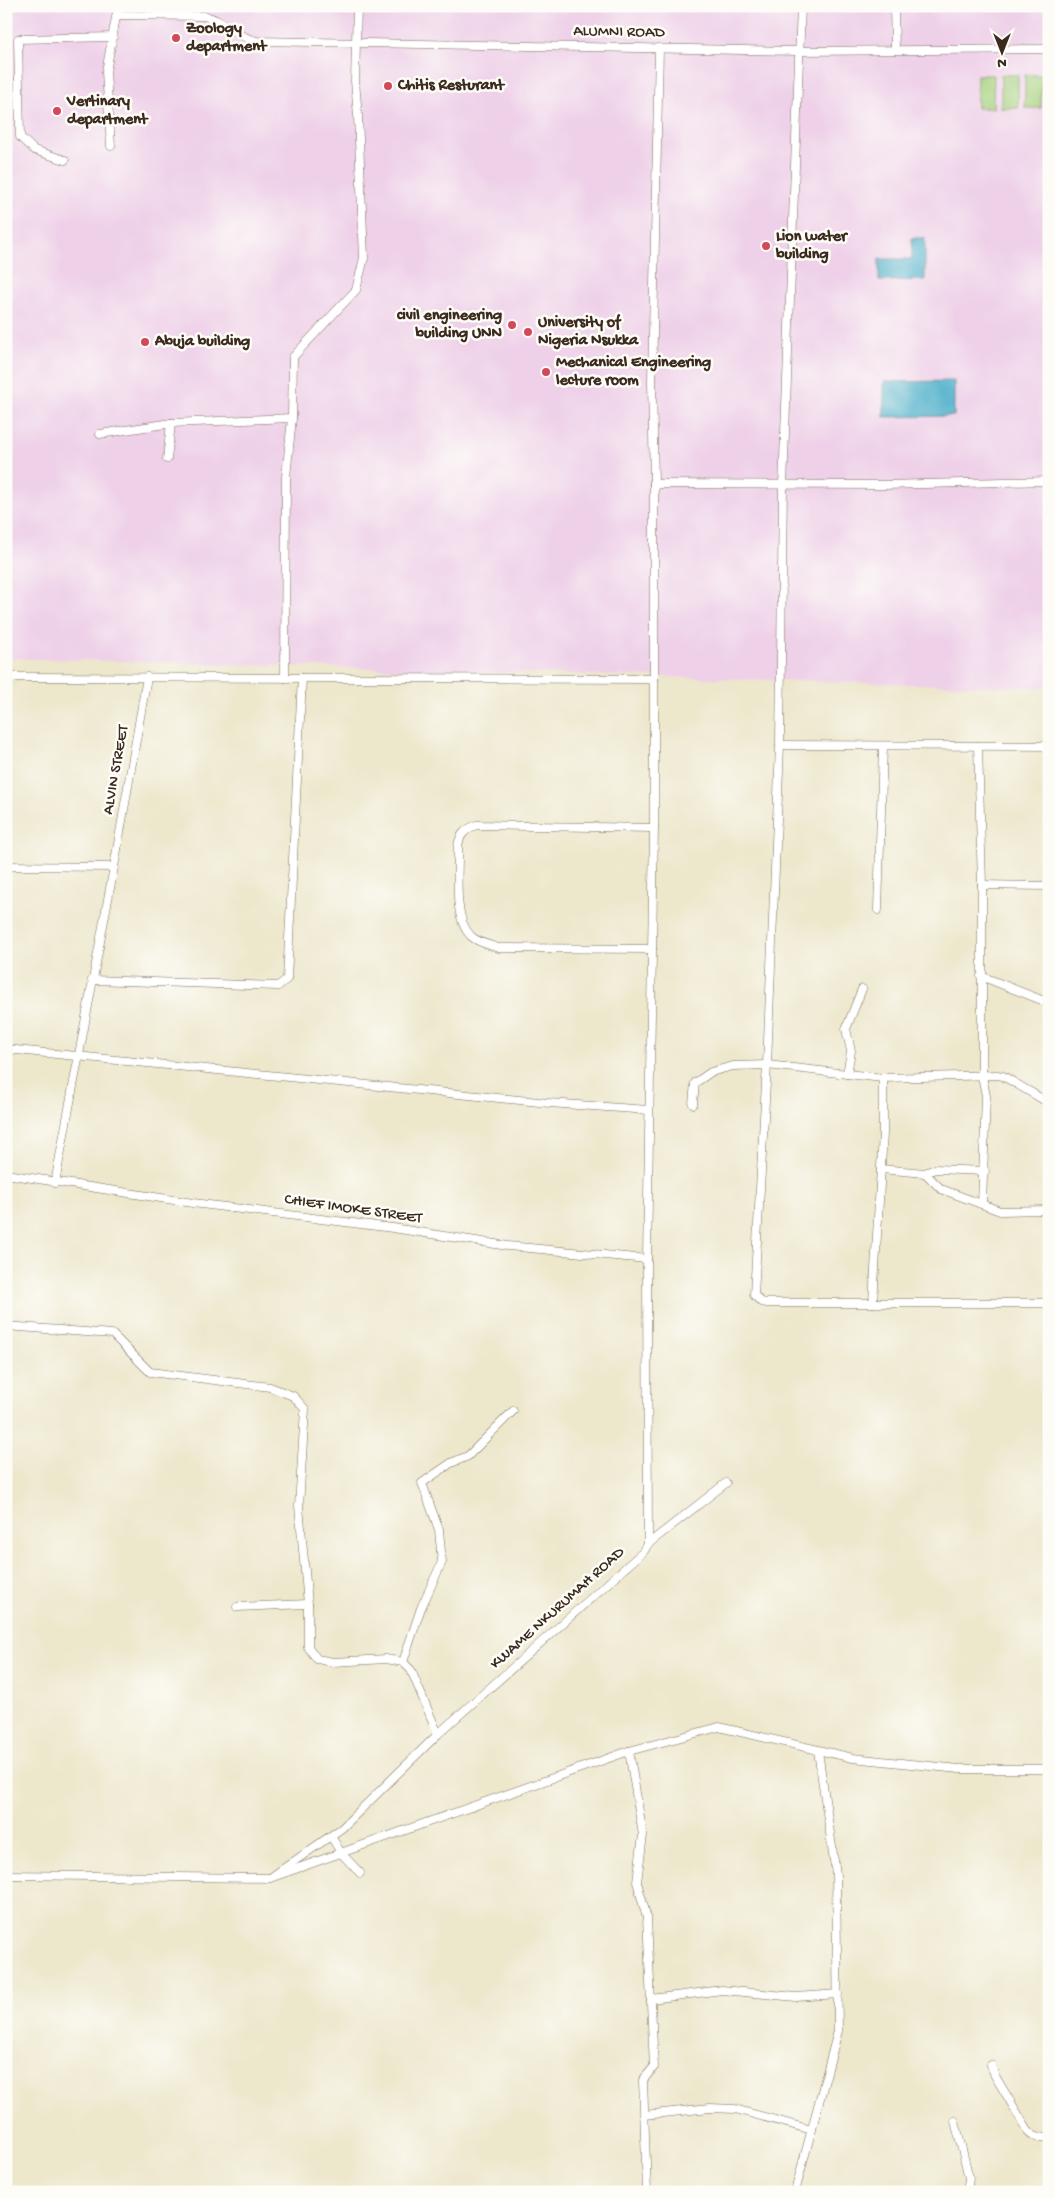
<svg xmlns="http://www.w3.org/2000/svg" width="1055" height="2198" font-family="'Gochi Hand',sans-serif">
	<rect width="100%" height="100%" fill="#fdfcf7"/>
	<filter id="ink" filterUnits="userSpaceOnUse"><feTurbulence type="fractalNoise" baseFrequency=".02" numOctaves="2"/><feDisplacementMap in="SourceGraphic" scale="10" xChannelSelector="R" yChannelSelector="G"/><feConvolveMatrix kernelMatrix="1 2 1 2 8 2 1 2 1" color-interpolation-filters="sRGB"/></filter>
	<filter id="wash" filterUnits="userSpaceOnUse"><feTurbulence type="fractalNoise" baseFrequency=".0096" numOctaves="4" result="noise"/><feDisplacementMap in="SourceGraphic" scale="20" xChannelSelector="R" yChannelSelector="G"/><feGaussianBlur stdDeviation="1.12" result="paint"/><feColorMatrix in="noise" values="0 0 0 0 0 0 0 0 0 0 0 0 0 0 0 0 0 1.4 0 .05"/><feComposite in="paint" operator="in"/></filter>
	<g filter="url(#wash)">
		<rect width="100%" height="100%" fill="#ede7cc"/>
		<path fill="#eed0e8" d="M6 6H1049V688L6 658Z"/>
		<g fill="#a4d07d" stroke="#707d4e">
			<path d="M977 75H994L993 108H977Z"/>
			<rect x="1001" y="75" width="17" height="33"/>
			<path d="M1025 75H1042L1041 108H1025Z"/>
		</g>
		<g fill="#4baeca" stroke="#436c74">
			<path d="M912 238H925V280L879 281V259H912Z"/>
			<path d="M954 381V416L884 417V382Z"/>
		</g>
	</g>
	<g filter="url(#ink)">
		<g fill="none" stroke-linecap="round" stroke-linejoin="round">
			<g stroke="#796c5b" stroke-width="9">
				<g id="minor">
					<path d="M801 6 783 486 780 745 767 1065 754 1295 761 1302 767 1303H1049"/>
					<path d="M894 6 895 49"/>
					<path d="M117 15 204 16C225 20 235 37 257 41L799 51 1049 49"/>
					<path d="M111 146 106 72 118 6"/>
					<path d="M65 160 34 150 20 137 18 39 113 37"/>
					<path d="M171 423 292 418"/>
					<path d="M100 434 171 423 167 459"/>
					<path d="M654 484 652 381 659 48"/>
					<path d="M6 677 654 679"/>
					<path d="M285 678 286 477 292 418 293 357 356 290 364 258 358 116 355 81 357 6"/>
					<path d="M780 745 1049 746"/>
					<path d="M978 746 982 885V1076L986 1096 982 1204"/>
					<path d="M6 866 114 867"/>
					<path d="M982 885 1049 886"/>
					<path d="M878 910 883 746"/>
					<path d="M652 949 499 948C490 945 478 943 471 936 452 918 459 871 458 846 460 834 465 830 476 825L654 828"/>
					<path d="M981 976 1049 1003"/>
					<path d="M92 980 278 986 287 979 302 678"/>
					<path d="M6 1049 549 1103 649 1110"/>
					<path d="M847 1074 851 1051 846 1029 862 989"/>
					<path d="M693 1104 695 1083 711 1072 733 1066 767 1065 883 1078 997 1075 1003 1076 1049 1103"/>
					<path d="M881 1169 925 1173 935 1169 985 1171"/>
					<path d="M925 1173 941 1189 1000 1211 1049 1210"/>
					<path d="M6 1174 193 1203 393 1228 508 1246 647 1259"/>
					<path d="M55 1183 114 867 147 677"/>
					<path d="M873 1303 883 1133V1078"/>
					<path d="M6 1326 112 1334 150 1372 270 1387 293 1396 305 1409 299 1506 308 1604V1647L317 1659 333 1662 386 1659 403 1662 411 1670 438 1734"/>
					<path d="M648 1544 726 1483"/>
					<path d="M237 1607 308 1604"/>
					<path d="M403 1662 421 1608 442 1562 439 1530 422 1483 451 1463 468 1456 513 1411"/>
					<path d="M629 1751 643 1835 637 1882 647 1918 654 2067 643 2080 647 2192"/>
					<path d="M331 1836 341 1853 360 1873"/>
					<path d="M6 1875 270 1878 629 1751 719 1727 853 1758 959 1769H1049"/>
					<path d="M270 1878 342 1828 438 1734 644 1551 648 1544 647 1259 654 828V484L884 485 1049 481"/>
					<path d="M651 1999 722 1990 796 1997 838 1994"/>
					<path d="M991 2065 995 2076 1028 2131C1035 2138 1039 2139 1049 2136"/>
					<path d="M644 2115 710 2108 735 2109 812 2130"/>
					<path d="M955 2121 969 2178 967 2192"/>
					<path d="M795 2192 838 2031 836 1874 818 1751"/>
				</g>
			</g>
			<use href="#minor" stroke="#fff" stroke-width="8"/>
		</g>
	</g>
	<g fill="#d1495b" stroke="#fdfcf7" stroke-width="2">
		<circle cx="176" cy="38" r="5"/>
		<circle cx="388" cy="86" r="5"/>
		<circle cx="57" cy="111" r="5"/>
		<circle cx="766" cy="246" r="5"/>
		<circle cx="512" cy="325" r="5"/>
		<circle cx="528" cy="332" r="5"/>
		<circle cx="145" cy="342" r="5"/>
		<circle cx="546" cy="372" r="5"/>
	</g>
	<g text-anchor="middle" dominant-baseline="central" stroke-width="5" stroke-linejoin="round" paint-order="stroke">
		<g font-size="16" font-weight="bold" fill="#3b2a1e" stroke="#fdfcf7" text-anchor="start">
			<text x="186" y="29">Zoology<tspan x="186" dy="18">department</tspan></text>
			<text x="398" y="86">Chitis Resturant</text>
			<text x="67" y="102">Vertinary<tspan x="67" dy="18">department</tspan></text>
			<text x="776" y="237">Lion water<tspan x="776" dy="18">building</tspan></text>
			<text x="502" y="316" text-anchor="end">civil engineering<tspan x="502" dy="18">building UNN</tspan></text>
			<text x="538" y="323">University of<tspan x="538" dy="18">Nigeria Nsukka</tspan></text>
			<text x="155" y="342">Abuja building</text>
			<text x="556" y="363">Mechanical Engineering<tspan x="556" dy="18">lecture room</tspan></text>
		</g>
		<g font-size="16" fill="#3b2a1e" stroke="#fdfcf7">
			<text transform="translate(619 33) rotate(1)">ALUMNI ROAD</text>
			<text transform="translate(117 770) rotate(-80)">ALVIN STREET</text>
			<text transform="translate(353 1210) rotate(8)">CHIEF IMOKE STREET</text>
			<text transform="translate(558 1609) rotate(-42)">KWAME NKURUMAH ROAD</text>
		</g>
	</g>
	<rect width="1055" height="2198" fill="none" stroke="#fdfcf7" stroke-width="25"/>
	<g transform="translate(1002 52) rotate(180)" stroke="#fdfcf7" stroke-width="4" paint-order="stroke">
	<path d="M0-4L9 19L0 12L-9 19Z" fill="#3b2a1e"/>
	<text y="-8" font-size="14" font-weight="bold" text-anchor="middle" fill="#3b2a1e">N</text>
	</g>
</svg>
